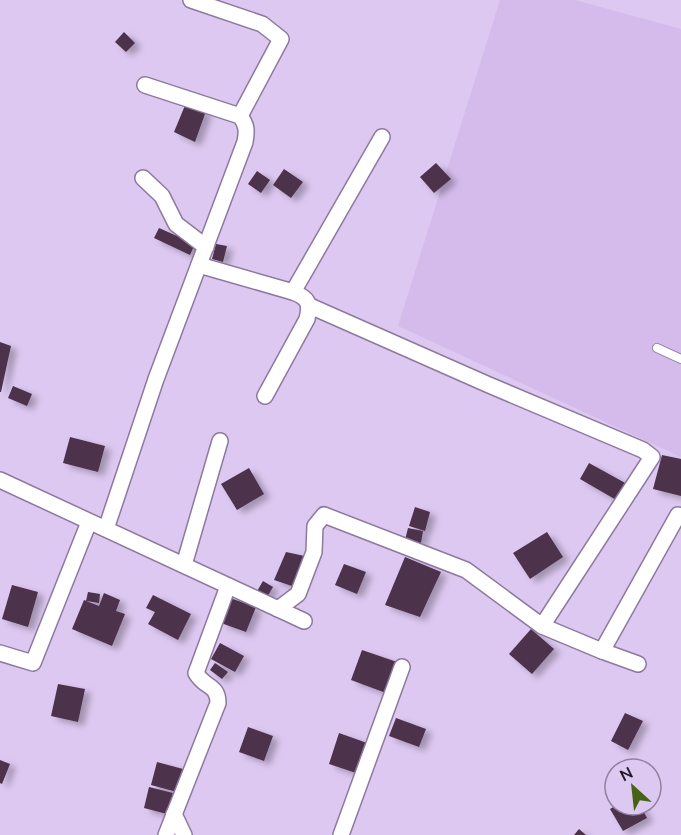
<svg xmlns="http://www.w3.org/2000/svg" width="681" height="835" font-family="'Nunito Sans',sans-serif">
	<defs>
		<filter id="shadow"><feDropShadow dx="6" dy="4" stdDeviation="3" flood-color="#0004"/></filter>
	</defs>
	<rect width="100%" height="100%" fill="#ddc8f1"/>
	<path fill="#d4bbeb" d="M500 0H575L681 29V457L398 326Z"/>
	<g fill="#4d304b" filter="url(#shadow)">
		<path d="M124 32 135 43 126 52 115 42Z"/>
		<path d="M186 103 206 111 195 142 174 132Z"/>
		<path d="M436 163 451 179 434 193 420 177Z"/>
		<path d="M284 169 303 182 291 198 273 185Z"/>
		<path d="M257 171 270 180 261 193 248 184Z"/>
		<path d="M159 228 195 244 190 255 154 238Z"/>
		<path d="M216 244 227 246 223 262 212 259Z"/>
		<path d="M0 342 11 346 1 392H0Z"/>
		<path d="M13 386 32 394 27 406 8 398Z"/>
		<path d="M70 437 105 446 98 472 63 463Z"/>
		<path d="M662 455 681 459V496L653 489Z"/>
		<path d="M589 463 627 484 618 501 580 479Z"/>
		<path d="M249 468 264 494 237 510 221 484Z"/>
		<path d="M415 507 430 512 425 531 409 526Z"/>
		<path d="M408 528 423 531 421 543 405 540Z"/>
		<path d="M547 532 563 557 530 579 513 553Z"/>
		<path d="M286 552 309 557 298 588 274 580Z"/>
		<path d="M405 557 441 572 420 617 385 605Z"/>
		<path d="M344 564 366 572 357 594 335 585Z"/>
		<path d="M263 581 273 587 266 599 256 593Z"/>
		<path d="M12 585 38 592 28 627 2 619Z"/>
		<path d="M88 592 100 594 99 603 86 601Z"/>
		<path d="M104 593 120 600 116 611 125 614 112 646 72 629 84 600 99 606Z"/>
		<path d="M153 595 191 614 178 640 148 624 155 612 146 608Z"/>
		<path d="M230 598 256 607 246 632 221 623Z"/>
		<path d="M531 629 554 649 532 674 509 654Z"/>
		<path d="M220 643 244 656 235 672 211 659Z"/>
		<path d="M362 650 397 662 386 693 351 680Z"/>
		<path d="M215 663 228 672 222 679 210 670Z"/>
		<path d="M58 684 85 689 78 722 51 716Z"/>
		<path d="M625 713 643 721 628 750 611 741Z"/>
		<path d="M396 718 426 729 419 747 389 736Z"/>
		<path d="M248 727 273 736 264 761 239 752Z"/>
		<path d="M339 733 367 743 356 773 329 764Z"/>
		<path d="M0 760 10 764 2 784 0 783Z"/>
		<path d="M157 762 183 769 177 792 151 785Z"/>
		<path d="M149 787 173 793 167 814 144 808Z"/>
		<path d="M617 805H640L647 818 623 831 610 809Z"/>
		<path d="M579 829 586 835H574Z"/>
	</g>
	<g fill="none" stroke-linecap="round" stroke-linejoin="round">
		<g stroke="#8d799f" stroke-width="10">
			<path id="service" d="M657 348 681 359"/>
		</g>
		<g stroke="#8d799f" stroke-width="18">
			<g id="minor">
				<path d="M191 0 262 24 281 39 240 116"/>
				<path d="M143 178 162 196 176 224 206 247"/>
				<path d="M199 265 293 292C308 298 311 303 307 319L265 396"/>
				<path d="M293 292 382 137"/>
				<path d="M310 306 489 385 643 450 652 457 542 626"/>
				<path d="M0 480 304 621"/>
				<path d="M106 529 156 379 245 142C247 131 247 125 240 116L145 85"/>
				<path d="M184 565 220 441"/>
				<path d="M278 609 298 594 314 552 315 526 324 515 466 570 542 626 602 651 678 515"/>
				<path d="M602 651 638 664"/>
				<path d="M0 653 33 663 89 522"/>
				<path d="M174 814 184 835"/>
				<path d="M166 835 218 703C218 684 204 688 196 673L228 586"/>
				<path d="M341 835 402 667"/>
			</g>
		</g>
		<use href="#service" stroke="#fff" stroke-width="8"/>
		<use href="#minor" stroke="#fff" stroke-width="15"/>
	</g>
	<g transform="translate(633 787) rotate(333)"><circle r="28" fill="#ddc8f1" stroke="#91819f" stroke-width="1.5"/>
	<path d="M0-4.5L10 22L0 15L-10 22Z" fill="#466315"/>
	<text y="-9" font-size="16" font-weight="bold" text-anchor="middle" fill="#1e1725">N</text>
	</g>
</svg>
